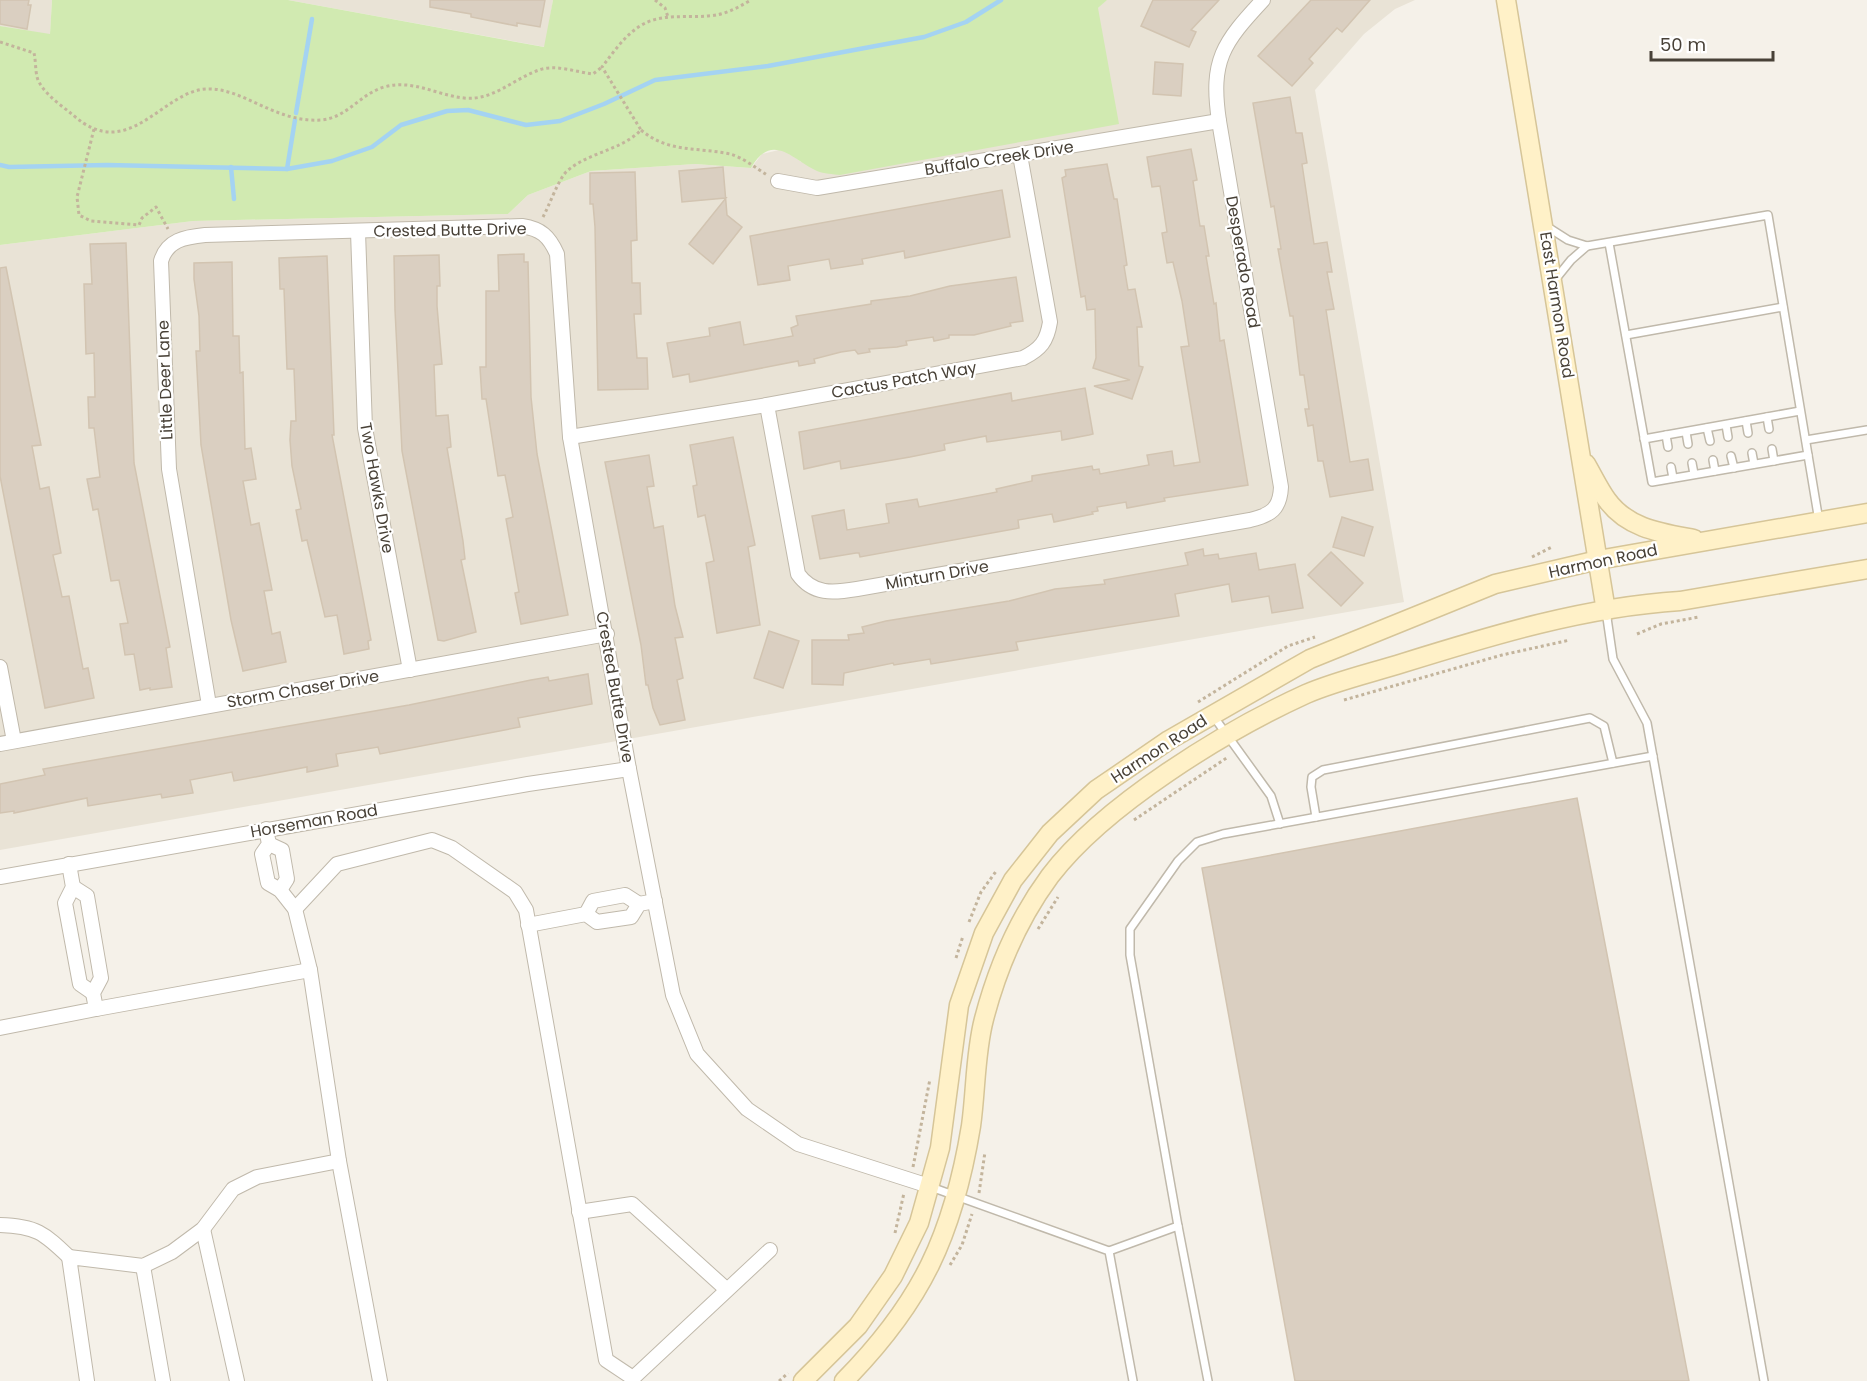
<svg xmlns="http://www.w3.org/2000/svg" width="1867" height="1381" font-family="Poppins,sans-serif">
	<rect width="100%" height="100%" fill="#f5f1e9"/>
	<g fill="#e9e3d6">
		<path d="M0 0H52L50 35 0 26Z"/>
		<path d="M288 0H553L545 47Z"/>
		<path d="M1106 0H1415L1395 9 1364 34 1315 90 1404 602 0 850V245L193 221 508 214 528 195 591 171 695 164 751 168 762 154 779 150 787 151 801 162 1098 8Z"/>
	</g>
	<path fill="#d1eab1" d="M52 0H288L544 47 553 0H1107L1098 8 1119 124 840 175C833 174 824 174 817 171 793 160 772 131 751 168L695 164 591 171 528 195 508 214 193 221 0 245V26L50 34Z"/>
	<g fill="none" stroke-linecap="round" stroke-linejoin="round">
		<g stroke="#a4d3f2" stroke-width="4.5">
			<path d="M296 113 312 19"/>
			<path d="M0 165 9 167 107 165 287 169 332 161 372 147 401 125 447 111 468 110 526 125 560 121 604 104 655 80 768 66 924 37 966 22 1001 0"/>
			<path d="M231 167 234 199"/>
			<path d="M287 169 295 120"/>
		</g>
	</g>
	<g fill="#dacfc1" stroke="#d2c4b1" stroke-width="1.5">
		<path d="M0 0H29L28 5H31L27 29 0 24Z"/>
		<path d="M430 0H545L540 27 517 23V26L471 17V14L430 7Z"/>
		<path d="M1153 0H1219L1191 30 1196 32 1189 47 1141 26Z"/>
		<path d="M1311 0H1370L1342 32 1337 28 1309 59 1313 63 1292 86 1258 56Z"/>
		<path d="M1155 62 1183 64 1181 96 1153 94Z"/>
		<path d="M1290 97 1296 133H1302L1307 163 1302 164 1314 244 1327 242 1332 272H1327L1334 309 1326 310 1350 462 1368 459 1373 490 1330 497 1323 461H1318L1313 425 1308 426 1305 409H1309L1304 375H1300L1293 316H1290L1278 249H1281L1274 206 1271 207 1253 103Z"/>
		<path d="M1191 149 1197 180 1193 181 1200 226H1204L1209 256H1206L1214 304 1216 303 1220 341 1224 340 1248 485 1164 498 1165 501 1127 508 1126 502 1097 507 1098 511 1092 512 1093 514 1054 522 1052 514 1046 515 1018 520 1019 528 860 557 859 553H856L820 559 812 516 844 510 847 530 889 523 886 504 917 499 919 507 997 492 996 489 1032 481V476L1092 466 1093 470 1099 469 1100 474 1149 465 1147 455 1172 451 1174 466 1200 462 1181 347 1189 346 1182 301 1173 262 1167 263 1162 233 1167 232 1160 186 1152 187 1147 157Z"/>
		<path d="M1107 164 1114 199H1117L1127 265 1124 266 1128 290 1135 289 1142 327H1137L1139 366 1143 367 1132 399 1094 386 1130 380 1093 368 1096 358 1095 309 1087 310 1085 296 1081 297 1062 178 1066 176 1065 170Z"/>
		<path d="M723 167 727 215 742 227 713 264 689 244 726 198 682 202 679 171Z"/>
		<path d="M635 172 637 240 631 241 632 283H640L641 314H634L637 358H647L648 389 598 390 595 227 593 204H590V173Z"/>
		<path d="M1002 190 1010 237 905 258 904 251 862 259 863 264 831 269 829 259 788 266 790 280 758 285 750 236Z"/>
		<path d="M126 243 134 463 170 647 166 648 172 687 150 690V688L140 690 134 654 125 655 120 624 128 623 119 580 111 581 98 509 93 510 87 479 100 477 94 428H89L88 397H95L94 353 86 354 84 284H92L90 244Z"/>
		<path d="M524 254V262H528L531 397 537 454 568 615 521 624 515 593 519 592 506 519 513 517 505 475 498 476 486 399H482L480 367H486V291H499L498 255Z"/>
		<path d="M439 255 440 286H437V306L442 364 434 365 436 416 448 415 451 447 447 448 463 541 465 559 461 560 476 632 444 641 438 640 402 451 395 310 394 256Z"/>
		<path d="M327 256 334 435H332L371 640 368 641 369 649 344 654 337 615 325 617 307 540 302 541 296 510 301 509 292 466 290 440 291 421H296L294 369H287L284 289H280L279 258Z"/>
		<path d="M232 262 233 336H239L240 373 243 372 245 449 251 448 256 479 243 481 251 525 259 523 272 590 264 591 272 634 280 632 286 662 243 671 231 620 201 445 196 351H200L199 316 194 279V263Z"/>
		<path d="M6 267 41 445 32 446 40 489 49 487 61 553 53 555 62 597 69 596 83 669 88 668 94 698 45 708 0 476V268Z"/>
		<path d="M1016 277 1023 321 1010 323 1011 326 974 335H949V338L934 341 933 337 906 341 907 345 897 347 869 349 870 352 858 354 855 350 841 352 814 359 815 363 799 366 798 361 690 382 689 374 673 377 667 343 710 336 709 328 740 322 744 345 793 336 791 328 798 325 796 316 871 304V301L910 296 950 286Z"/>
		<path d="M1085 388 1093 434 1089 435 1062 440 1061 431 987 442 986 436 944 444 945 450 910 457 841 469 840 461 804 469 799 432 1011 393 1012 401Z"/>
		<path d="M733 437 755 545 748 547 760 625 717 633 706 563 714 561 705 515 698 517 693 486 697 485 690 445Z"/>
		<path d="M649 455 654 486 647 487 654 528 663 526 675 606 683 637 675 638 683 678 677 680 685 720 660 725 653 708 648 685H646L641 645 605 462Z"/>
		<path d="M1342 517 1373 527 1364 556 1333 547Z"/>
		<path d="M1203 549 1204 556 1218 554 1219 559 1256 553 1259 570 1295 564 1303 608 1272 613 1269 596 1232 602 1229 584 1175 594 1179 616 1016 642 1018 650 967 658 931 664 930 659 894 665 893 663 844 673 843 685 812 684V640H849L848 635 864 633 862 627 886 621 1009 601 1055 589 1105 584 1104 580 1188 565 1185 553Z"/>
		<path d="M1331 552 1363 583 1341 606 1308 575Z"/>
		<path d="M769 631 799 641 783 688 754 678Z"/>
		<path d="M588 674 592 704 518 718 520 727 380 754 378 747 336 754 338 766 307 772V767L234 781 232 772 190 780 193 793 162 798 161 794 88 806 87 798 14 813V811L0 813V784L45 775 43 769 409 705 531 680 548 677 549 681Z"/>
		<path d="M1577 798 1689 1381H1295L1202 868Z"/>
	</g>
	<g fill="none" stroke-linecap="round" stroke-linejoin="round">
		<g stroke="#c0b9ab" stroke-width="10">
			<g id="lane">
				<path d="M1546 226 1568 240 1587 246 1768 215 1819 521"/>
				<path d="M1609 243 1652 482 1808 455"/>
				<path d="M1554 281 1571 260 1587 246"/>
				<path d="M1626 335 1783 307"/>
				<path d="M1767 417 1769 429"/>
				<path d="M1746 421 1748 433"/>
				<path d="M1726 425 1728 437"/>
				<path d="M1707 428 1710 441"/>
				<path d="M1686 432 1688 444"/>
				<path d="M1666 435 1668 447"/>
				<path d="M1644 439 1800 411"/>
				<path d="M1806 440 1867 430"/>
				<path d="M1772 449 1774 461"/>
				<path d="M1752 453 1754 464"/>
				<path d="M1731 456 1734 468"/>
				<path d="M1713 460 1715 471"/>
				<path d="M1692 463 1694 474"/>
				<path d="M1671 467 1673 478"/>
				<path d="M1606 611 1613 659 1647 723 1764 1381"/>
				<path d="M1214 717 1271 796 1280 824"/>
				<path d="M1316 817 1311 787 1312 777 1323 770 1590 718 1604 726 1613 763"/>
				<path d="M931 1187 1109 1251 1133 1381"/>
				<path d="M1178 1226 1130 955V929L1178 861 1197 842 1223 834 1653 756"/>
				<path d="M1109 1251 1178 1226 1208 1381"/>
			</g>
		</g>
		<g stroke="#c0b9ab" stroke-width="16">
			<g id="street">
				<path d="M778 181 817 188 1219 121"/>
				<path d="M358 232 365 428 410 670"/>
				<path d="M767 405 798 574C813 595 833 593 857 589L1250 520C1271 515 1280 509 1281 487L1219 121C1210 60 1223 43 1263 0"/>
				<path d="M570 437 767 405 1023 358C1041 349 1047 341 1050 322L1020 155"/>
				<path d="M0 667 14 741"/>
				<path d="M209 705 169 469 161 261C167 240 185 237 205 235L522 226C541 229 549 236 557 254L570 437 629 769 673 995 697 1054 747 1109 798 1144 929 1186"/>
				<path d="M0 744 607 634"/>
				<path d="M269 844 282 850 287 879 280 890"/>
				<path d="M69 864 73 887 65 903 80 984 93 993"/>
				<path d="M0 877 528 784 629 769"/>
				<path d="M295 909 337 864 432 840 452 848 515 892 526 910 606 1360 633 1378 770 1250"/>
				<path d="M586 914 593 901 625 895 639 904"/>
				<path d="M528 925 586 914 597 922 631 917 639 904 655 901"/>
				<path d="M96 1009 310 970"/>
				<path d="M0 1028 96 1009 93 993 101 978 87 896 73 887"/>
				<path d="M339 1161 380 1381"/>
				<path d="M579 1212 632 1204 726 1289"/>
				<path d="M0 1225C36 1226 44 1233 69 1257"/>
				<path d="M203 1229 237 1381"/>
				<path d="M143 1266 163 1381"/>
				<path d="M87 1381 69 1257 143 1266 172 1252 203 1229 233 1189 257 1177 339 1161 310 970 295 909 280 890 268 883 262 854 269 844 266 829"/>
			</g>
		</g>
		<g stroke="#d6c598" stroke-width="21">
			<g id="secondary">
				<path d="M1506 0 1606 611"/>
				<path d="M1586 464C1593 476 1599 489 1607 500 1628 529 1662 533 1694 539"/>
				<path d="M803 1381 858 1326 893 1276 919 1223 940 1148 959 1005 984 933 1013 880 1050 833 1096 790 1169 740 1310 659 1495 584 1598 560 1867 513"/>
				<path d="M844 1381C922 1302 953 1235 971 1126 976 1091 975 1053 984 1019 997 969 1019 918 1050 876 1104 805 1225 731 1306 694 1336 681 1371 673 1403 663 1493 635 1585 607 1680 601L1867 569"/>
			</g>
		</g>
		<g stroke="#c3b49c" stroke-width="3" stroke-dasharray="3 3" stroke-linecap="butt">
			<path d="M655 0 665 8 668 17"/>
			<path d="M0 42 34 53C36 61 35 72 38 80 45 95 61 105 73 115 129 165 163 89 208 89 243 88 276 123 321 120 347 118 360 94 384 87 413 79 436 95 464 98 493 101 513 79 539 70 555 64 576 72 593 74L602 67"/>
			<path d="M94 129 77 197 79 215 91 221 139 225 142 218 156 207 168 229"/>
			<path d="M641 130C668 153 698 147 730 154 742 157 756 168 767 175"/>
			<path d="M543 217C549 206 559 178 567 171 589 152 620 151 641 130L602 67C613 53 624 36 640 26 660 13 686 18 708 16 725 15 737 8 751 0"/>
			<path d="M1532 557 1552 547"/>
			<path d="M1637 634 1661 624 1699 617"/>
			<path d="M1344 700 1502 655 1570 640"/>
			<path d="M1198 702 1288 646 1315 637"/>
			<path d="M1134 820 1228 757"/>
			<path d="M969 922 981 892 997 870"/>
			<path d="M1038 929 1058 897"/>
			<path d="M956 958 963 936"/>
			<path d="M913 1167 930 1079"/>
			<path d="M979 1193 985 1152"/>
			<path d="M895 1233 904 1193"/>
			<path d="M950 1265 962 1245 972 1214"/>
			<path d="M779 1381 788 1373"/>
		</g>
		<use href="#lane" stroke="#fff" stroke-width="7"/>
		<use href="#street" stroke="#fff" stroke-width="14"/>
		<use href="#secondary" stroke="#fff1c8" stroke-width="18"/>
	</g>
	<g text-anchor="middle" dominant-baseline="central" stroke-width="4.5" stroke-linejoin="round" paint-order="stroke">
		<g font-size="16" fill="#484137" stroke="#fff">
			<text transform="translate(999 158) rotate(-9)">Buffalo Creek Drive</text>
			<text transform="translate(450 230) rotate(-1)">Crested Butte Drive</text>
			<text transform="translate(1243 262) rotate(80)">Desperado Road</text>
			<text transform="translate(1557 305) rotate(81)">East Harmon Road</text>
			<text transform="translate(165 380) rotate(-92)">Little Deer Lane</text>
			<text transform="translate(904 380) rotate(-10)">Cactus Patch Way</text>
			<text transform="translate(377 488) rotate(80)">Two Hawks Drive</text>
			<text transform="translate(1603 561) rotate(-12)">Harmon Road</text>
			<text transform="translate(937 575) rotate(-10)">Minturn Drive</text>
			<text transform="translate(615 687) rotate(80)">Crested Butte Drive</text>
			<text transform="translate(303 689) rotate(-10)">Storm Chaser Drive</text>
			<text transform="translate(1159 749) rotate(-33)">Harmon Road</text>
			<text transform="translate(314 821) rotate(-10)">Horseman Road</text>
		</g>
	</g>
	<path d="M1651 51v9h122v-9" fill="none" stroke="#484137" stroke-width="3"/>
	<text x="1660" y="51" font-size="18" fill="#484137" stroke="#ffffff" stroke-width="4.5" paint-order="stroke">50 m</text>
</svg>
